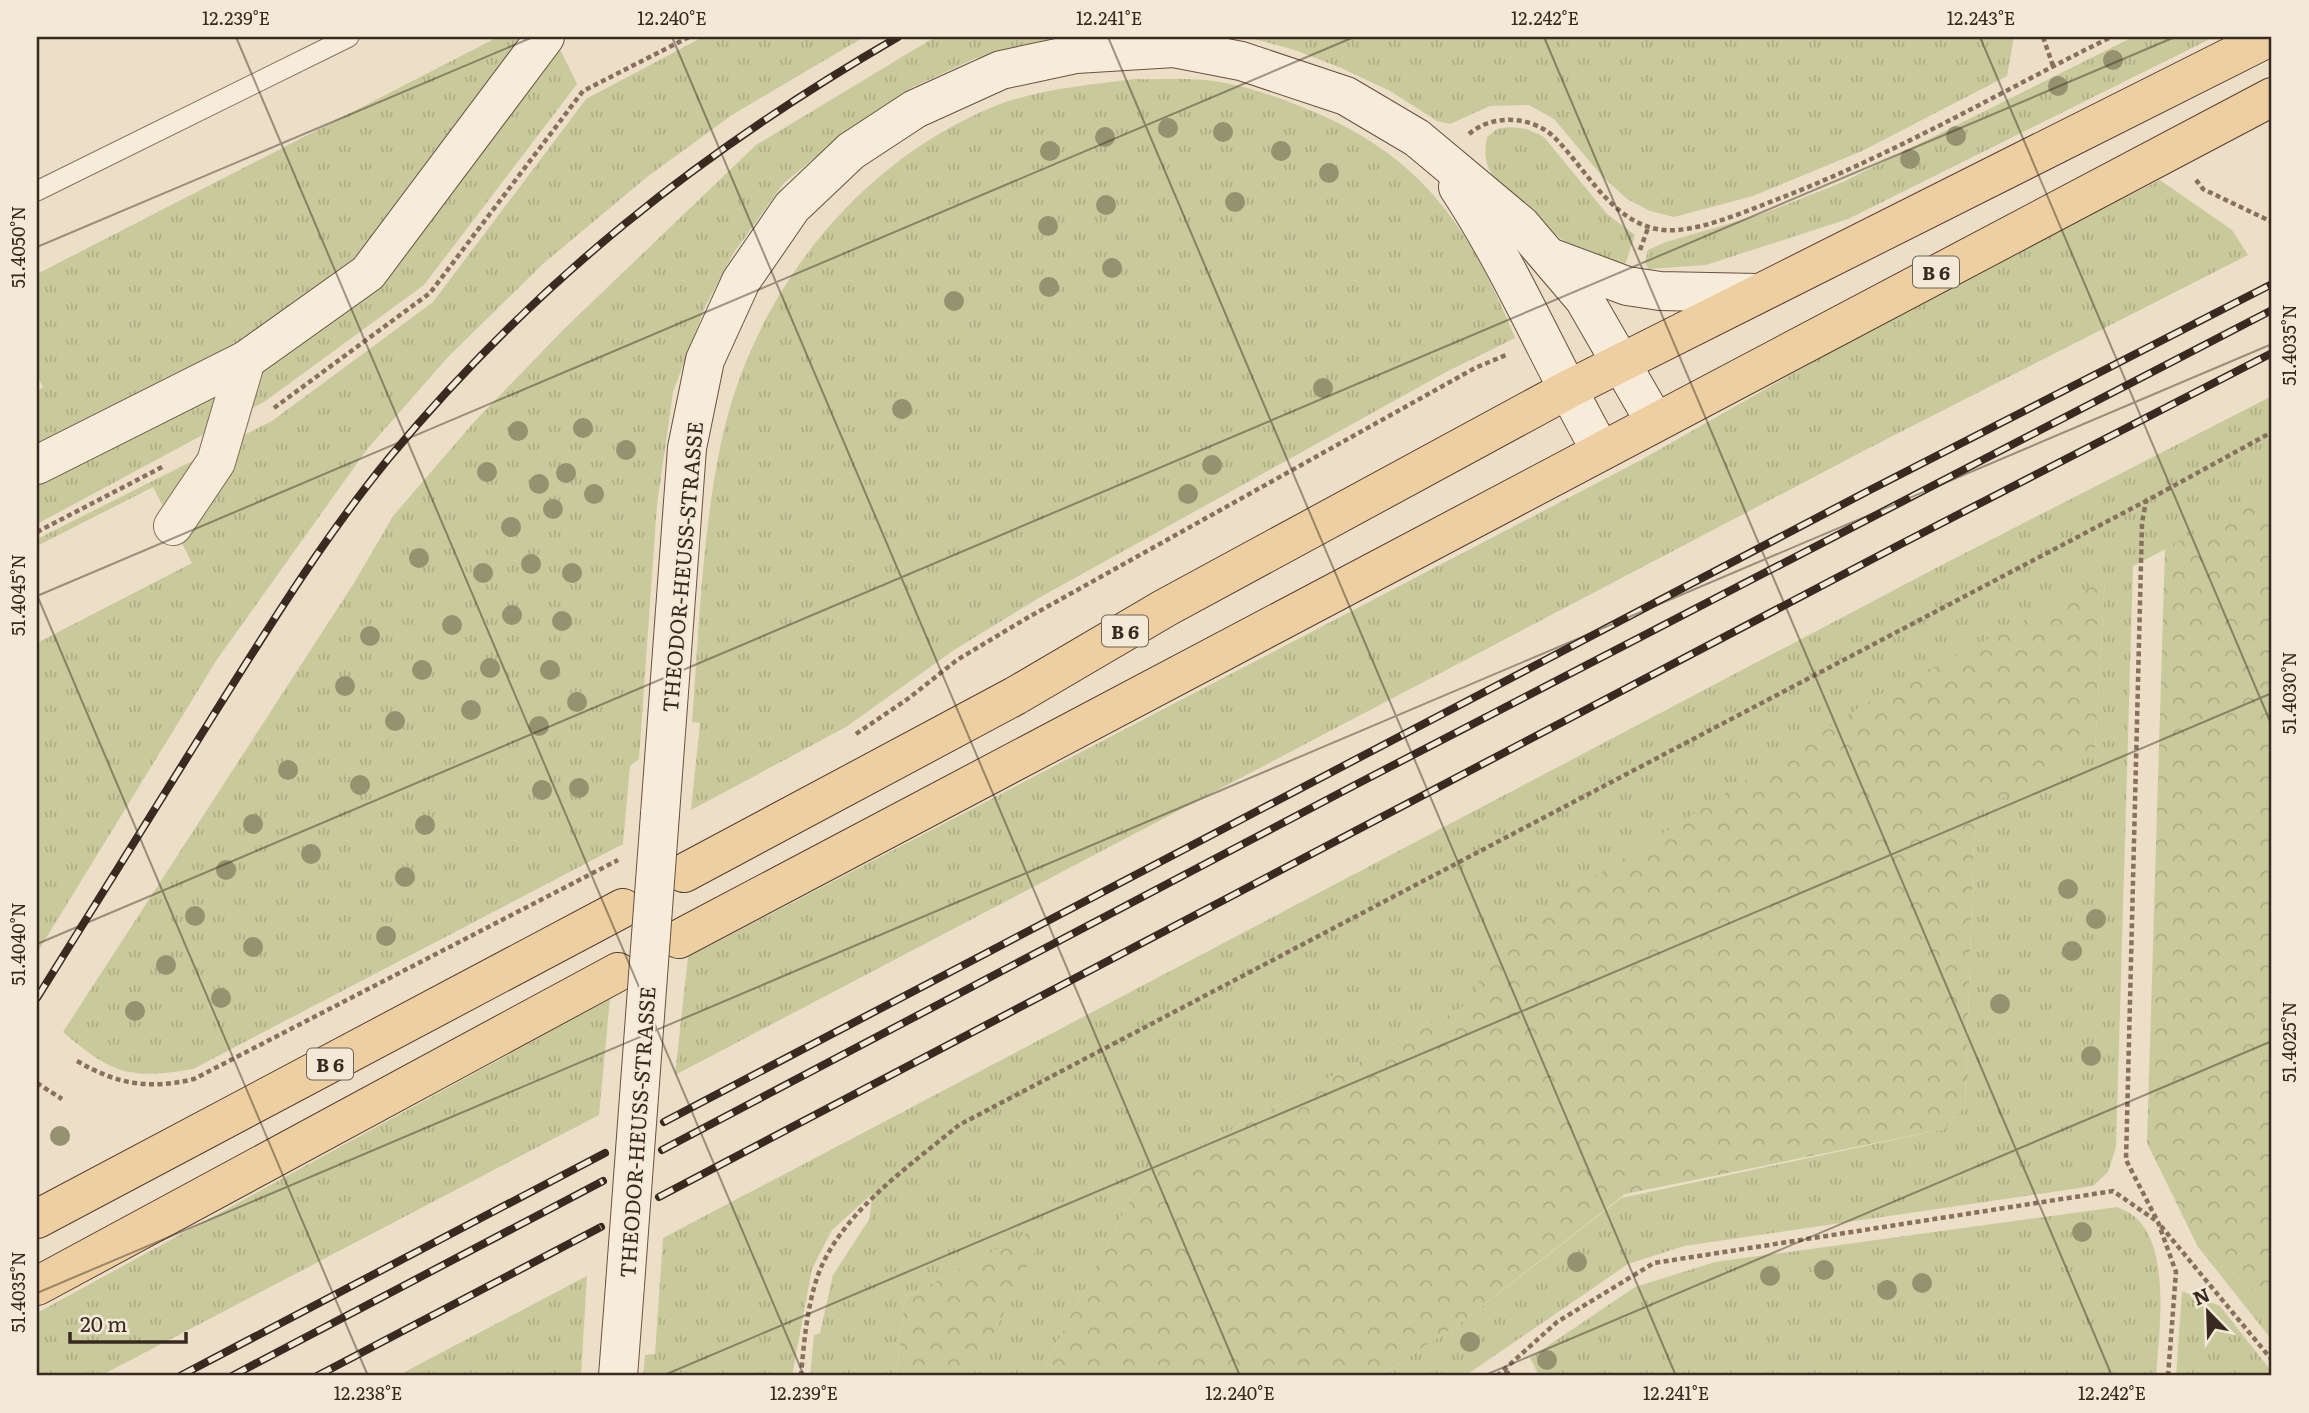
<svg xmlns="http://www.w3.org/2000/svg" width="2309" height="1413" font-family="Literata,serif">
	<defs>
		<pattern id="grass-tufts" width="24" height="20" patternUnits="userSpaceOnUse" patternTransform="scale(1.75)"><rect width="24" height="20" fill="#c9ca9c"/><path d="M3 7l-1-3M5 7V3M7 7l1-3M15 17l-1-3M17 17v-4M19 17l1-3" fill="none" stroke="#adae86"/></pattern>
		<pattern id="forest-crowns" width="20" height="18" patternUnits="userSpaceOnUse" patternTransform="scale(1.75)"><rect width="20" height="18" fill="#c9ca9c"/><path d="M2 6a3 3 0 1 1 6 0M12 15a3 3 0 1 1 6 0" fill="none" stroke="#adae86"/></pattern>
	</defs>
	<rect width="100%" height="100%" fill="#ecdec7"/>
	<g fill="url(#grass-tufts)">
		<path d="M498 37H554L577 84 424 285 264 402 37 524V391L43 387 37 376V274Z"/>
		<path d="M703 37H864L732 115 647 177 544 263 449 356 368 448 216 661 37 953V643L192 563 153 487 37 546V539L272 421 433 302 586 99Z"/>
		<path d="M935 37H1056L974 59 911 88 846 132 784 183 733 254 705 307 673 392 657 505 639 759 630 766 623 844 193 1069C129 1080 112 1074 63 1032L354 583 393 516 475 421 565 328 756 145Z"/>
		<path d="M1247 37H1246H2014L2007 76 1862 151 1753 196 1674 217 1650 211 1627 199 1602 176 1554 119 1529 105 1490 106 1450 124 1437 121 1390 91 1341 68 1295 50Z"/>
		<path d="M2133 37H2214L1848 219 1706 265 1648 269 1645 262 1648 250 1666 242 1762 214 1843 182Z"/>
		<path d="M1135 79C1158 80 1182 78 1205 80 1238 83 1272 95 1302 107 1420 153 1469 225 1515 338L1446 372 1037 599 954 650 846 727 691 810 700 723 692 722C699 629 702 534 721 443 752 296 855 163 995 106 1039 89 1089 85 1135 79Z"/>
		<path d="M1510 127 1527 129 1544 137 1607 214 1635 235 1625 265C1605 259 1587 253 1569 244 1552 235 1497 186 1489 169 1484 157 1485 149 1487 137L1497 129Z"/>
		<path d="M2160 180 2232 230 2248 255 1873 446 675 1075 688 957 1641 460 1936 292Z"/>
		<path d="M2272 396V494L2133 566 2116 1147 2108 1172 2093 1186 1684 1246 1628 1264 1465 1376H1380L1463 1321 1621 1198 1944 1129 1965 1106 1975 812 2095 747 2105 580 1474 1001 1163 1166 1132 1196 1040 1376H972L1050 1221 905 1298 896 1376H810L814 1335 820 1333 833 1275 870 1218 872 1194 832 1230 812 1269 792 1376H643L645 1355 655 1354 663 1238 1936 568Z"/>
		<path d="M610 999 599 1115 100 1376H37V1313Z"/>
		<path d="M2117 1207C2123 1210 2131 1213 2136 1218 2171 1249 2159 1334 2156 1376H1539L1530 1358 1635 1287 1715 1262Z"/>
		<path d="M2198 1247 2272 1304V1340Z"/>
		<path d="M587 1276 581 1376H397Z"/>
		<path d="M2182 1291 2220 1306 2272 1372V1376H2176Z"/>
	</g>
	<g fill="url(#forest-crowns)">
		<path d="M2272 494V1304L2198 1247 2147 1143 2165 548Z"/>
		<path d="M2105 579 2095 748 1975 813 1965 1106 1944 1129 1625 1194 1463 1321 1380 1376H1040L1132 1196 1163 1166 1474 1001 1486 946 1881 694Z"/>
		<path d="M1051 1220 972 1376H896L905 1298Z"/>
	</g>
	<g fill="none" stroke-linecap="round" stroke-linejoin="round">
		<g stroke="#87705d" stroke-width="21">
			<path id="lane" d="M37 191 349 37"/>
		</g>
		<g stroke="#87705d" stroke-width="40">
			<path id="street" d="M173 526 216 462 246 360"/>
		</g>
		<g stroke="#695140" stroke-width="40">
			<g id="secondary">
				<path d="M1458 187C1513 271 1552 365 1601 451"/>
				<path d="M1552 258 1627 286 1660 291 1758 293"/>
				<path d="M37 465 246 360 368 273 545 37"/>
				<path d="M660 814 687 448 705 360 741 281 792 207 851 151 915 109 1001 70 1076 54 1174 48 1241 61 1346 96 1417 138 1521 225 1584 299 1655 422"/>
				<path d="M618 1376 625 1285"/>
			</g>
		</g>
		<g stroke="#563f31" stroke-width="40">
			<g id="primary">
				<path d="M684 873 1015 696 1165 608 1567 390 2270 37"/>
				<path d="M679 939 2272 97"/>
				<path d="M37 1219 623 908"/>
				<path d="M37 1286 618 972"/>
			</g>
		</g>
		<g stroke="#87705d" stroke-width="4.5" stroke-dasharray="5 3.5" stroke-linecap="butt">
			<path d="M2043 37 2053 66"/>
			<path d="M1469 134C1493 113 1533 116 1555 138 1590 173 1618 235 1677 230 1708 228 1749 210 1778 199 1893 155 2000 92 2111 37"/>
			<path d="M2196 180 2203 189 2272 222"/>
			<path d="M1640 250 1648 228"/>
			<path d="M274 408 430 293 583 91 689 37"/>
			<path d="M37 532 164 466"/>
			<path d="M856 734 909 698 957 660 1027 618 1475 368 1506 355"/>
			<path d="M77 1061C117 1084 148 1090 194 1079L618 860"/>
			<path d="M37 1083 62 1099"/>
			<path d="M2161 1226 2272 1360"/>
			<path d="M1505 1371 1512 1376"/>
			<path d="M801 1376C804 1341 808 1293 824 1261 852 1205 912 1164 959 1125L2146 501"/>
			<path d="M1497 1376 1557 1322 1654 1263 2113 1191 2155 1220"/>
			<path d="M2168 1376 2176 1272 2158 1222 2126 1160 2142 523 2146 501 2272 432"/>
		</g>
		<use href="#lane" stroke="#f7ecda" stroke-width="19"/>
		<use href="#street" stroke="#f7ecda" stroke-width="38"/>
		<use href="#secondary" stroke="#f7ecda" stroke-width="38"/>
		<use href="#primary" stroke="#edcfa2" stroke-width="38"/>
		<g stroke="#382a20" stroke-width="8">
			<g id="rail">
				<path d="M37 998C95 905 153 812 211 719 267 630 322 540 389 458 535 282 701 151 898 37"/>
				<path d="M664 1122 1868 491 2272 284"/>
				<path d="M662 1150 1355 785 2272 310"/>
				<path d="M659 1197 1901 544 2272 353"/>
				<path d="M180 1376 605 1153"/>
				<path d="M232 1376 603 1181"/>
				<path d="M317 1376 601 1227"/>
			</g>
		</g>
		<use href="#rail" stroke="#f4e9d7" stroke-width="5" stroke-dasharray="16" stroke-linecap="butt"/>
		<g stroke="#695140" stroke-width="40" stroke-linecap="butt">
			<path id="secondary-bridge" d="M625 1285 660 814"/>
		</g>
		<use href="#secondary-bridge" stroke="#f7ecda" stroke-width="38"/>
	</g>
	<g fill="#959270">
		<circle cx="2113" cy="60" r="10"/>
		<circle cx="2058" cy="86" r="10"/>
		<circle cx="1168" cy="128" r="10"/>
		<circle cx="1223" cy="132" r="10"/>
		<circle cx="1956" cy="136" r="10"/>
		<circle cx="1105" cy="137" r="10"/>
		<circle cx="1050" cy="151" r="10"/>
		<circle cx="1281" cy="151" r="10"/>
		<circle cx="1910" cy="159" r="10"/>
		<circle cx="1329" cy="173" r="10"/>
		<circle cx="1235" cy="202" r="10"/>
		<circle cx="1106" cy="205" r="10"/>
		<circle cx="1048" cy="226" r="10"/>
		<circle cx="1112" cy="268" r="10"/>
		<circle cx="1049" cy="287" r="10"/>
		<circle cx="954" cy="301" r="10"/>
		<circle cx="1323" cy="388" r="10"/>
		<circle cx="902" cy="409" r="10"/>
		<circle cx="583" cy="428" r="10"/>
		<circle cx="518" cy="431" r="10"/>
		<circle cx="626" cy="450" r="10"/>
		<circle cx="1212" cy="465" r="10"/>
		<circle cx="487" cy="472" r="10"/>
		<circle cx="566" cy="473" r="10"/>
		<circle cx="539" cy="484" r="10"/>
		<circle cx="594" cy="494" r="10"/>
		<circle cx="1188" cy="494" r="10"/>
		<circle cx="553" cy="509" r="10"/>
		<circle cx="511" cy="527" r="10"/>
		<circle cx="419" cy="558" r="10"/>
		<circle cx="531" cy="564" r="10"/>
		<circle cx="483" cy="573" r="10"/>
		<circle cx="572" cy="573" r="10"/>
		<circle cx="512" cy="615" r="10"/>
		<circle cx="562" cy="621" r="10"/>
		<circle cx="452" cy="625" r="10"/>
		<circle cx="370" cy="636" r="10"/>
		<circle cx="490" cy="668" r="10"/>
		<circle cx="422" cy="670" r="10"/>
		<circle cx="550" cy="670" r="10"/>
		<circle cx="345" cy="686" r="10"/>
		<circle cx="577" cy="702" r="10"/>
		<circle cx="471" cy="710" r="10"/>
		<circle cx="395" cy="721" r="10"/>
		<circle cx="539" cy="726" r="10"/>
		<circle cx="288" cy="770" r="10"/>
		<circle cx="360" cy="785" r="10"/>
		<circle cx="579" cy="788" r="10"/>
		<circle cx="542" cy="790" r="10"/>
		<circle cx="253" cy="824" r="10"/>
		<circle cx="425" cy="825" r="10"/>
		<circle cx="311" cy="854" r="10"/>
		<circle cx="226" cy="870" r="10"/>
		<circle cx="405" cy="877" r="10"/>
		<circle cx="2068" cy="889" r="10"/>
		<circle cx="195" cy="916" r="10"/>
		<circle cx="2096" cy="919" r="10"/>
		<circle cx="386" cy="936" r="10"/>
		<circle cx="253" cy="947" r="10"/>
		<circle cx="2072" cy="951" r="10"/>
		<circle cx="166" cy="965" r="10"/>
		<circle cx="221" cy="998" r="10"/>
		<circle cx="2000" cy="1004" r="10"/>
		<circle cx="135" cy="1011" r="10"/>
		<circle cx="2091" cy="1056" r="10"/>
		<circle cx="60" cy="1136" r="10"/>
		<circle cx="2082" cy="1232" r="10"/>
		<circle cx="1577" cy="1262" r="10"/>
		<circle cx="1824" cy="1270" r="10"/>
		<circle cx="1770" cy="1276" r="10"/>
		<circle cx="1922" cy="1283" r="10"/>
		<circle cx="1887" cy="1290" r="10"/>
		<circle cx="1470" cy="1342" r="10"/>
		<circle cx="1547" cy="1360" r="10"/>
	</g>
	<path fill="none" stroke="#382a20" stroke-width="2" stroke-opacity="0.45" d="M236 37 804 1376M672 37 1240 1376M1108 37 1676 1376M1544 37 2112 1376M1980 37 2272 726M37 247 533 37M37 595 368 1376M37 596 1354 37M37 944 2175 37M37 1293 2272 344M662 1376 2272 693M1483 1376 2272 1041"/>
	<g text-anchor="middle" dominant-baseline="central" stroke-width="5" stroke-linejoin="round" paint-order="stroke">
		<g fill="#f4e9d7" stroke="#706357" stroke-width="2">
			<rect x="1913" y="256.5" width="46" height="31" rx="5"/>
			<rect x="1102" y="615.5" width="46" height="31" rx="5"/>
			<rect x="307" y="1048.5" width="46" height="31" rx="5"/>
		</g>
		<g font-size="19" font-weight="bold" fill="#382a20">
			<text x="1936" y="272">B 6</text>
			<text x="1125" y="631">B 6</text>
			<text x="330" y="1064">B 6</text>
		</g>
		<g font-size="21" fill="#382a20" stroke="#f4e9d7">
			<text transform="translate(681 567) rotate(-85)">THEODOR-HEUSS-STRASSE</text>
			<text transform="translate(636 1132) rotate(-86)">THEODOR-HEUSS-STRASSE</text>
		</g>
	</g>
	<rect width="2309" height="1413" fill="none" stroke="#f4e9d7" stroke-width="77"/>
	<g transform="translate(2208 1312) rotate(337)" stroke="#f4e9d7" stroke-width="5" paint-order="stroke">
	<path d="M0-5L12 26L0 18L-12 26Z" fill="#382a20"/>
	<text y="-10" font-size="19" font-weight="bold" text-anchor="middle" fill="#382a20">N</text>
	</g>
	<path d="M70 1332v10h116v-10" fill="none" stroke="#382a20" stroke-width="3.5"/>
	<text x="80" y="1332" font-size="21" fill="#382a20" stroke="#f4e9d7" stroke-width="5" paint-order="stroke">20 m</text>
	<rect x="38" y="38" width="2232" height="1336" fill="none" stroke="#382a20" stroke-width="2.5"/>
	<g font-size="18" text-anchor="middle" fill="#382a20">
		<text x="236" y="25">12.239°E</text>
		<text x="672" y="25">12.240°E</text>
		<text x="1109" y="25">12.241°E</text>
		<text x="1545" y="25">12.242°E</text>
		<text x="1981" y="25">12.243°E</text>
		<text transform="translate(19 247) rotate(-90)" y="6">51.4050°N</text>
		<text transform="translate(2290 345) rotate(-90)" y="6">51.4035°N</text>
		<text transform="translate(19 595) rotate(-90)" y="6">51.4045°N</text>
		<text transform="translate(2290 693) rotate(-90)" y="6">51.4030°N</text>
		<text transform="translate(19 944) rotate(-90)" y="6">51.4040°N</text>
		<text transform="translate(2290 1042) rotate(-90)" y="6">51.4025°N</text>
		<text transform="translate(19 1292) rotate(-90)" y="6">51.4035°N</text>
		<text x="368" y="1400">12.238°E</text>
		<text x="804" y="1400">12.239°E</text>
		<text x="1240" y="1400">12.240°E</text>
		<text x="1676" y="1400">12.241°E</text>
		<text x="2112" y="1400">12.242°E</text>
	</g>
</svg>
